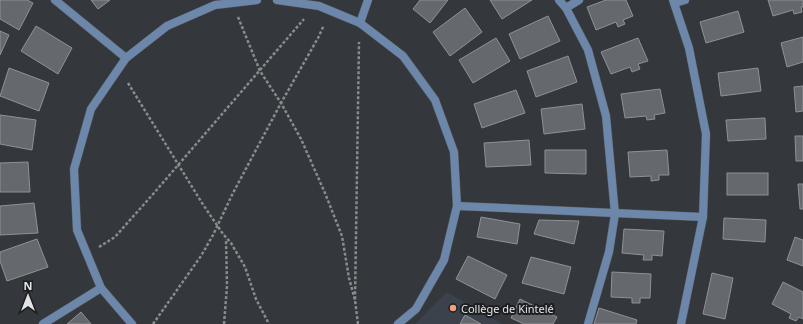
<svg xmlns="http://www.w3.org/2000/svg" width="803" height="324" font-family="'Noto Sans',sans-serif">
	<rect width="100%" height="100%" fill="#34373b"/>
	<path fill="#3b424b" d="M447 292 502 324H415Z"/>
	<g fill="#65696e" stroke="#8e9297">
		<path d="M0 0H27L33 3 19 30 0 19Z"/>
		<path d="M91 0H110L98 9Z"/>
		<path d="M420 0H448L430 23 413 9Z"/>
		<path d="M490 0H532L502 19Z"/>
		<path d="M606 0H626L633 16 623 20 625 24 618 27 616 22 596 30 587 7Z"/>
		<path d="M768 0H803V7H801L802 12 794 14 793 10 773 16Z"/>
		<path d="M465 8 482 32 450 56 433 32Z"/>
		<path d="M738 11 744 32 706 43 700 22Z"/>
		<path d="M548 16 560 41 520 59 509 34Z"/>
		<path d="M36 26 72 48 58 74 21 51Z"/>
		<path d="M0 31 9 35 0 55Z"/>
		<path d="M803 37V62L787 67 781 43Z"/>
		<path d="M496 38 510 61 473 83 459 60Z"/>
		<path d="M638 38 648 61 638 64 640 69 632 72 630 67 611 74 601 52Z"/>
		<path d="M568 56 577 82 536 97 527 71Z"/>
		<path d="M9 68 49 83 39 111 0 96Z"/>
		<path d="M758 68 761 91 721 96 718 73Z"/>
		<path d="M803 86V111L796 112 794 87Z"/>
		<path d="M660 89 665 113 654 115 655 119 647 120 646 116 625 118 621 94Z"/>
		<path d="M516 90 525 113 482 128 474 104Z"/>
		<path d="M582 104 585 129 544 134 541 109Z"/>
		<path d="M0 115 36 120 32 150 0 144Z"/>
		<path d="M765 118 766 139 728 141 726 120Z"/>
		<path d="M795 136H803V161H796Z"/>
		<path d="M529 140 531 165 486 167 484 143Z"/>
		<path d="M545 150H586V174L545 173Z"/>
		<path d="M667 150 669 175H659V180L651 181V176L630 177 628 152Z"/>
		<path d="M28 162 30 192H0V163Z"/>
		<rect x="727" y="173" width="41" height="22"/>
		<path d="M798 184H803V209H800Z"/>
		<path d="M34 203 38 233 0 235V206Z"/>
		<path d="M481 217 520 224 517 244 477 237Z"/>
		<path d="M724 218 766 220 765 242 723 239Z"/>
		<path d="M539 220 579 221 574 244 534 234Z"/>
		<path d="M624 229 664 231 662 256 652 255V260H643L644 255 622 253Z"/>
		<path d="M795 237 803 240V266L787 260Z"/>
		<path d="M37 239 48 267 7 281 0 261V252Z"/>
		<path d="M468 256 507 275 495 299 456 279Z"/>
		<path d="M531 257 571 267 564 294 522 283Z"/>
		<path d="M612 272 651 274 650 298H640V303H632V298L611 297Z"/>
		<path d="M712 273 733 278 725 319 703 314Z"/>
		<path d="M783 282 803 292V319L799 317 796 321 789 318 791 314 772 304Z"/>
		<path d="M520 299 557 317 553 324H524L511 318Z"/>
		<path d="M599 308 637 320 636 324H594Z"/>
		<path d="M81 312 91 324H67Z"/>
		<path d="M465 315 481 324H460Z"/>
	</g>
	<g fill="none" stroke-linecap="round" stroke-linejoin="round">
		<g stroke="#505356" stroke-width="9">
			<g id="street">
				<path d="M55 0 126 58"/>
				<path d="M277 0 319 6 360 23 403 56 435 100 454 152 457 206 444 260 416 309 398 324"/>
				<path d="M559 0 566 8 588 50 606 116 615 214 609 252 588 324"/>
				<path d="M673 0 689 48 706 134 703 217 681 324"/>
				<path d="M675 3 685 0"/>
				<path d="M566 8 579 0"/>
				<path d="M360 23 368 0"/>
				<path d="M457 206 703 217"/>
				<path d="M43 324 101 288"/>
				<path d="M132 324 101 288 77 230 74 169 91 109 126 58 167 26 215 5 257 0"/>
			</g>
		</g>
		<g stroke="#898b8e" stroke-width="2.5" stroke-dasharray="3 2" stroke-linecap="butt">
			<path d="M238 17 260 71 281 103 301 139 325 193 342 236 349 278 355 300"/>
			<path d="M128 83 202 203 223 234 231 243 245 267 256 299 269 324"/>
			<path d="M99 247 115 237 154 193 304 19"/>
			<path d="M153 324 201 256 213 235 233 193 281 103 318 38 324 25"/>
			<path d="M224 324 227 286 226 239"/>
			<path d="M358 324 355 300 359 42"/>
		</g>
		<use href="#street" stroke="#6c87aa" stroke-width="8"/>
	</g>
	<circle fill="#f1a17d" stroke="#1d1e20" stroke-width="1.5" cx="453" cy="308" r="4"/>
	<g text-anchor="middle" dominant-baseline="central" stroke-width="4" stroke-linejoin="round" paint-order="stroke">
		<g font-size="11" fill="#e2e4e6" stroke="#1d1e20" text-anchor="start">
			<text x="461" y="308">Collège de Kintelé</text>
		</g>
	</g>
	<g transform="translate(28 296)" stroke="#1d1e20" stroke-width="3" paint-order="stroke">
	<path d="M0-3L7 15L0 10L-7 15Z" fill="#e2e4e6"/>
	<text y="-6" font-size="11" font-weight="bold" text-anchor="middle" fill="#e2e4e6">N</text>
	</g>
</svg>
